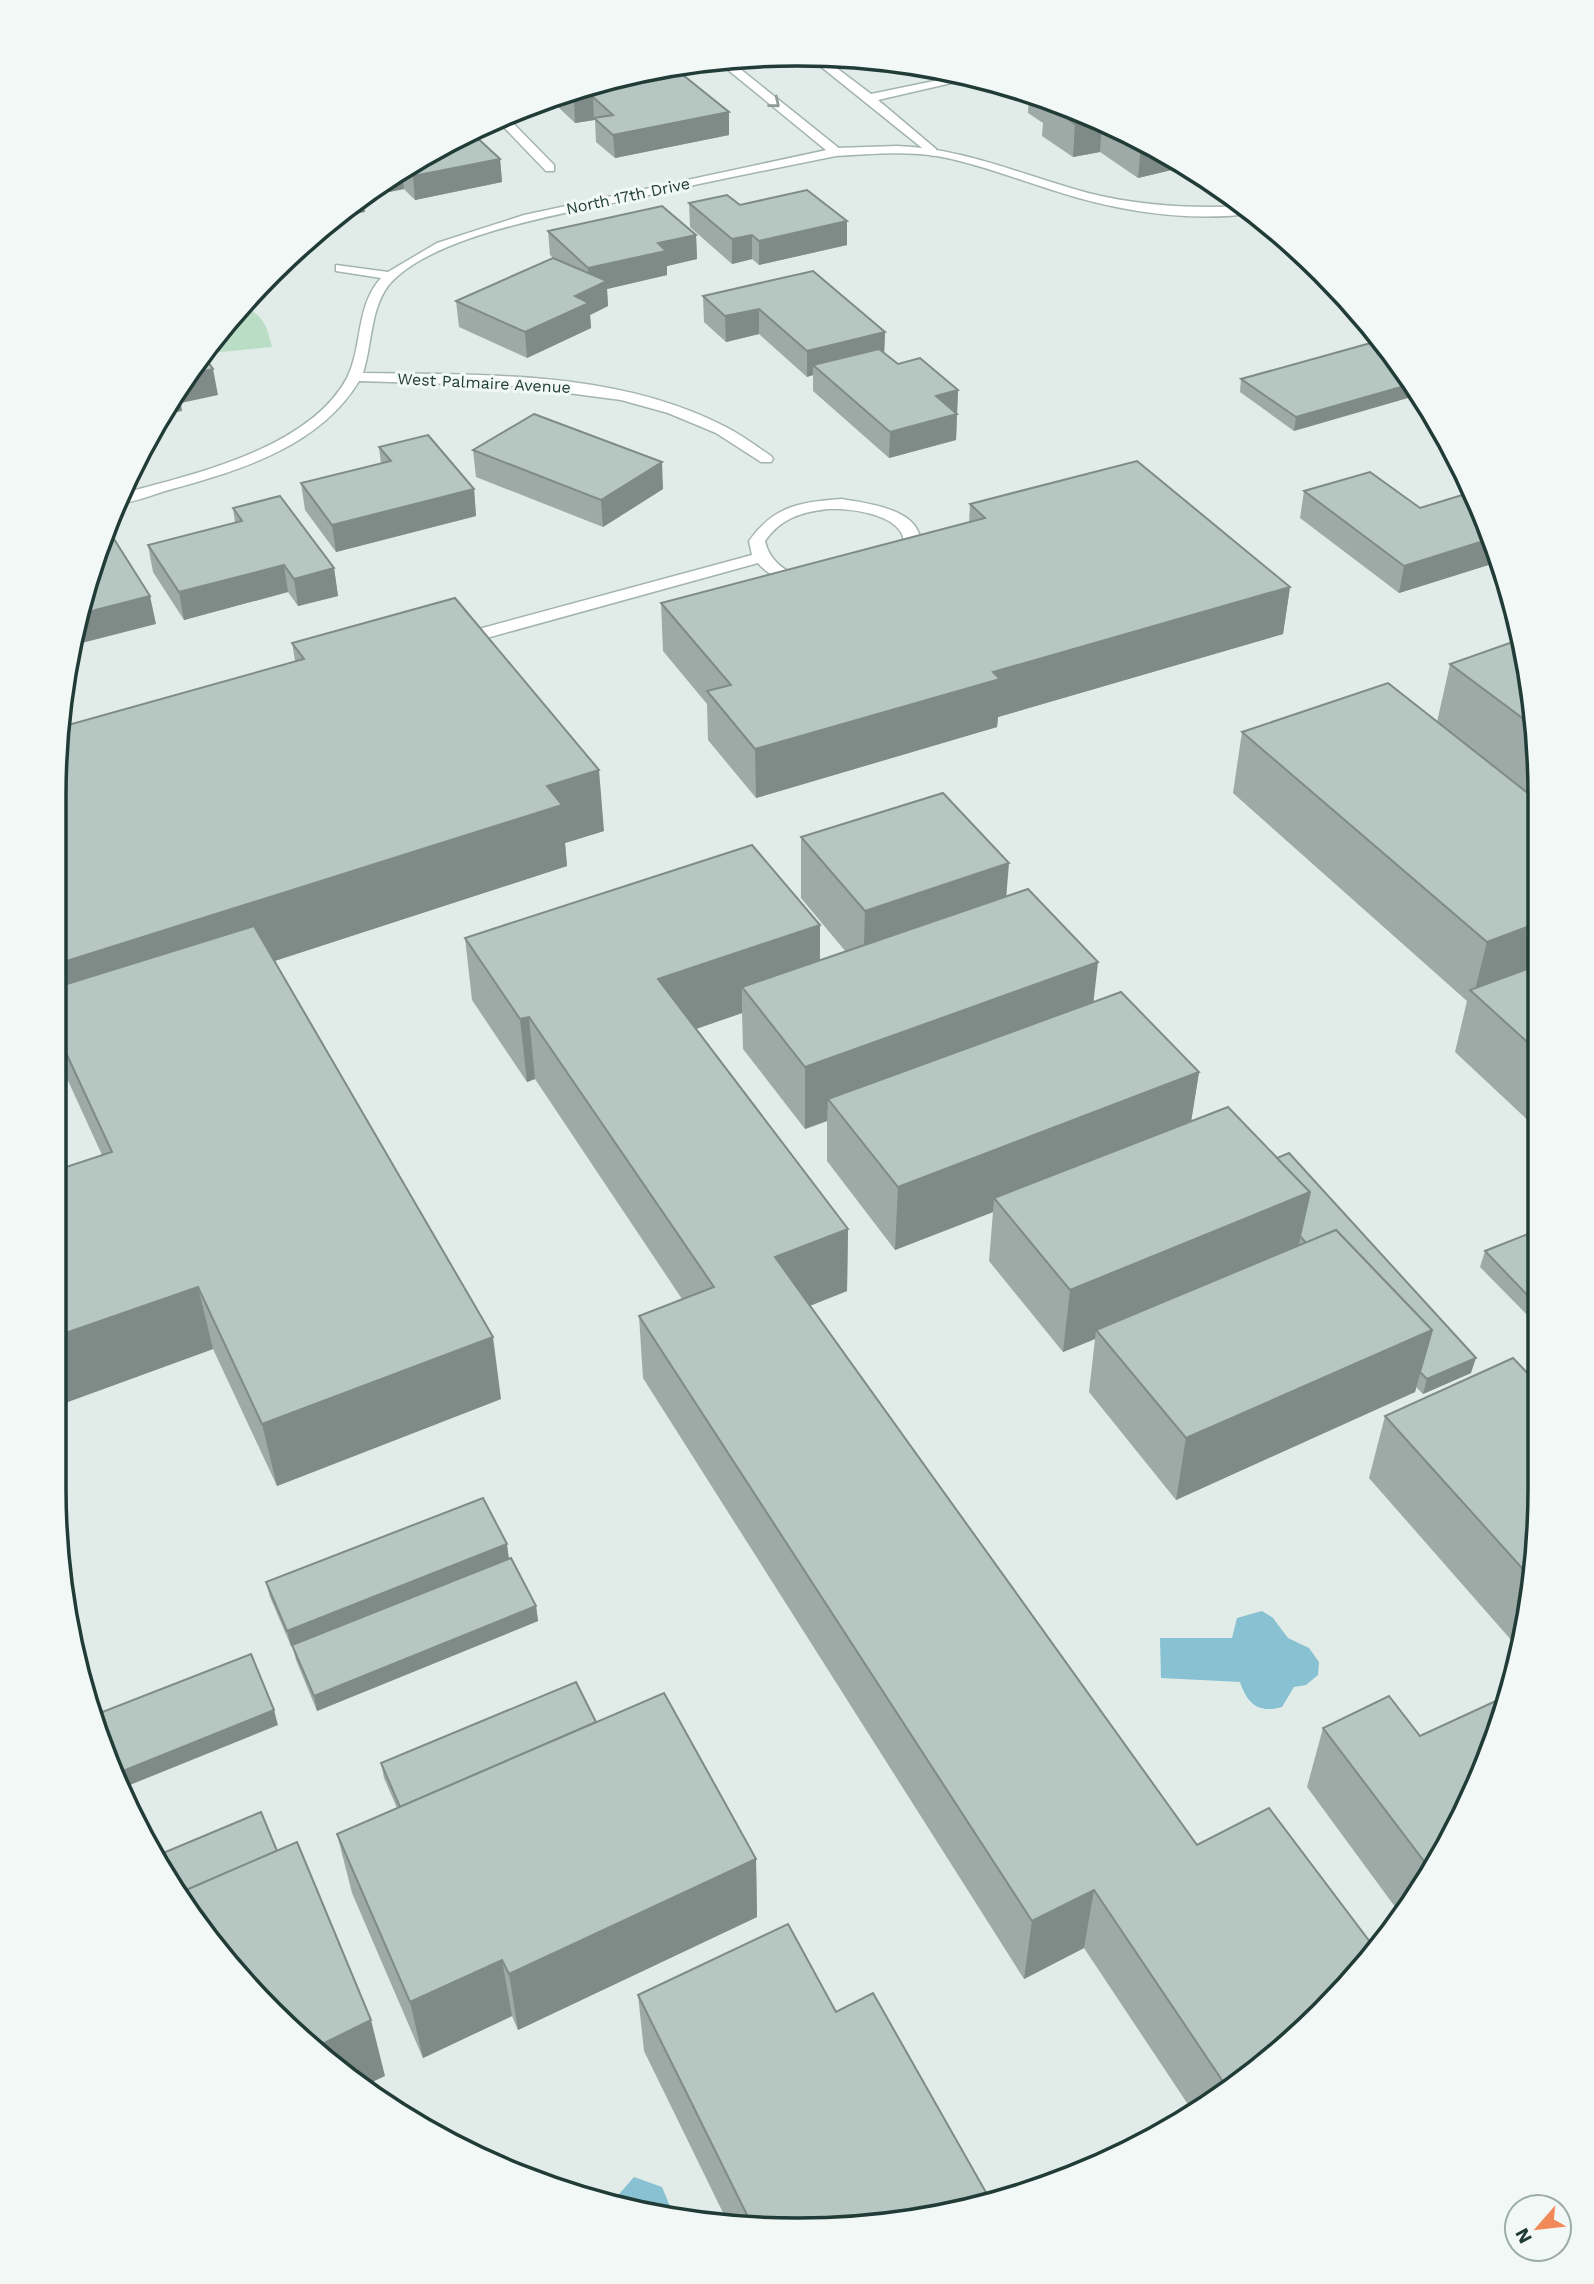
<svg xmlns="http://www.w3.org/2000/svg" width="1594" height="2284" font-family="'Work Sans',sans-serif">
	<rect width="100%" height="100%" fill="#e1ece8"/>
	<path fill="#baddc6" d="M245 306C265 319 266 324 272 347L202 354Z"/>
	<g fill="#88c1d1">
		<path d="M1262 1611 1273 1618 1288 1638 1309 1648 1319 1662 1318 1675 1306 1685 1294 1687 1282 1707C1258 1714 1247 1703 1240 1682L1161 1678 1160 1638H1232L1237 1618Z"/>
		<path d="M634 2177 662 2187 674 2216 614 2200Z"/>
	</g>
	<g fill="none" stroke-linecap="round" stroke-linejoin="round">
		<g stroke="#a4b4af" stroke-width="3">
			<g id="service">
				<path d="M809 57H822L871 94 963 75 973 78 878 100 936 149V155L932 156Z"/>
				<path d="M716 60H729L840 149V155H832Z"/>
				<path d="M507 117 554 165V171H546L498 121Z"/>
				<path d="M841 499C866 503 925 509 920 547 918 559 908 570 898 577 860 600 787 597 758 563L465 644H453L451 640 453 636 752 555 749 541C774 506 800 502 841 499ZM828 509C850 508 906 514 904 545 904 552 900 559 895 564 863 593 775 590 765 541 781 518 802 512 828 509Z"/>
			</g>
		</g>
		<g stroke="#a4b4af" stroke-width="3">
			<path id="minor" d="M897 146C964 148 1024 176 1088 193 1140 206 1194 209 1247 206L1255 213C1197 222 1131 213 1075 197 1029 184 985 165 937 156 904 151 869 154 836 156 766 170 696 184 627 200 565 213 428 236 388 286 370 310 372 346 363 373 484 375 616 370 726 427 742 435 756 446 771 456L773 459 771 462H761L716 433 668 413 621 400 515 386 359 381C320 446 241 470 172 489 154 494 134 503 115 504L120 494C192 475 309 449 347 378 363 346 355 307 381 278L336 271V265L388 272 437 243 524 215 836 148Z"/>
		</g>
		<use href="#service" fill="#fff" fill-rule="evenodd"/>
		<use href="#minor" fill="#fff" fill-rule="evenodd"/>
	</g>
	<g fill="#9daaa6">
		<path d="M673 67 729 135 615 158 596 142 595 120 575 123 559 108 558 94Z"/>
		<path d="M1029 95 1125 131 1184 167 1138 178 1100 152 1073 157 1042 136 1043 123 1028 113Z"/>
		<path d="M425 154 500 159 502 182 415 200 404 189 389 192 382 185Z"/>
		<path d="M689 203 740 205 847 221V245L759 265 752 259 732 264 690 227Z"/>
		<path d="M548 231 696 235 697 259 667 266V275L607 289 608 306 590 315 591 328 527 358 459 327 456 301 553 258 550 255Z"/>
		<path d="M703 296 885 332 884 353 898 364 958 390 956 440 889 458 813 391V375L807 377 759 334 726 342 704 322Z"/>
		<path d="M1378 341 1294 431 1240 392 1241 379Z"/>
		<path d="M379 447 474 489 476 516 336 552 305 510 301 483 381 464Z"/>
		<path d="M473 450 663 489 603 527 476 477Z"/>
		<path d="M1304 491 1420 508 1472 492 1498 562 1399 593 1300 518Z"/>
		<path d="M970 504 1290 587 1283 634 998 717 997 727 756 798 708 740 707 704 663 651 661 603 969 523Z"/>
		<path d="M233 508 334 568 338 596 298 606 288 592 184 620 153 572 148 545 235 523Z"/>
		<path d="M292 643 604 831 565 843 567 866 274 961 501 1399 277 1486 213 1349 54 1407V1171L102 1155 54 1050V797L295 661Z"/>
		<path d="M1450 664 1533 700 1536 1128 1455 1052 1467 1001 1233 793 1242 732 1437 722Z"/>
		<path d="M801 837 1006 897 1093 1002 1199 1072 1191 1121 1471 1373 1423 1394 1416 1387 1415 1392 1176 1500 1089 1392 1095 1339 1063 1352 989 1261 993 1212 895 1250 827 1161V1121L805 1129 743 1049 742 1013 696 1029 848 1229 847 1291 810 1306 1287 2045 1191 2109 1084 1948 1024 1979 643 1378 639 1316 682 1299 535 1079 527 1082 472 1000 465 938 820 925V961L846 952 801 898Z"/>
		<path d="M1536 1242 1537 1325 1480 1267 1485 1251Z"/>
		<path d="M1385 1416 1538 1535 1519 1649 1369 1478Z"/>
		<path d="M509 1558 536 1606 538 1621 317 1711 296 1660 292 1645 291 1646 270 1597 266 1582Z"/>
		<path d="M596 1722 756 1859 757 1917 518 2030 512 2016 423 2058 352 1893 337 1834 397 1808 384 1778 381 1763Z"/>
		<path d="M1323 1728 1420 1736 1463 1815 1401 1915 1307 1787Z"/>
		<path d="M638 1995 836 2012 894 2223H728L644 2051Z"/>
	</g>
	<g fill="#7f8b87">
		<path d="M593 97 594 120 575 123 574 100Z"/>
		<path d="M729 112V135L615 158 613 135Z"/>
		<path d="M1096 120 1102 122 1100 152 1073 157 1075 124Z"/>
		<path d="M1145 143 1184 167 1138 178 1141 144Z"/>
		<path d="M500 159 502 182 415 200 413 176Z"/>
		<path d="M402 171 404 189 389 192 388 181Z"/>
		<path d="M363 199 365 212 336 218Z"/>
		<path d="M847 221V245L759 265V241Z"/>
		<path d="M696 235 697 259 667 266V275L607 289 608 306 590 315 591 328 527 358 525 332 575 296 589 289 588 268 658 243Z"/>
		<path d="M752 235V259L732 264V239Z"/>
		<path d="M759 309V334L726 342 725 316Z"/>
		<path d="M885 332 884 358 813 365V375L807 377V351Z"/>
		<path d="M213 369 218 395 181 403 182 411 161 415 188 375Z"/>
		<path d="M1408 385 1415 396 1294 431 1296 417Z"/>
		<path d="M958 390 956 440 889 458 890 432 936 396Z"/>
		<path d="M662 462 663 489 603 527 601 500Z"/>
		<path d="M474 489 476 516 336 552 332 525Z"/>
		<path d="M1490 539 1498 562 1399 593 1404 566Z"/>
		<path d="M284 565 288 592 184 620 179 592Z"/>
		<path d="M334 568 338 596 298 606 294 579Z"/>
		<path d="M1290 587 1283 634 998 717 997 727 756 798 755 749 993 672Z"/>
		<path d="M150 596 156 624 70 646 80 614Z"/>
		<path d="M599 770 604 831 565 843 567 866 56 1032 54 1027V965L547 786Z"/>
		<path d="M1009 863 1004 925 863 972 865 911Z"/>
		<path d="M1535 924V979L1474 994 1487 942Z"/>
		<path d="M820 925V987H742V1013L661 1041 658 979Z"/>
		<path d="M1098 962 1091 1024 828 1099 827 1121 805 1129V1067Z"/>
		<path d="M529 1017 535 1079 527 1082 520 1019Z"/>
		<path d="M1199 1072 1189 1135 994 1198 993 1212 895 1250 898 1187Z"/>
		<path d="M1310 1192 1297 1254 1096 1330 1095 1339 1063 1352 1070 1290Z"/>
		<path d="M848 1229 847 1291 776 1319 775 1257Z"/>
		<path d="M198 1287 213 1349 54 1407V1337Z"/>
		<path d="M1432 1330 1415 1392 1176 1500 1186 1438Z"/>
		<path d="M493 1337 501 1399 277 1486 262 1424Z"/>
		<path d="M1476 1358 1471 1373 1423 1394 1427 1379Z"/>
		<path d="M507 1544 509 1559 291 1646 287 1631Z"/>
		<path d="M536 1606 538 1621 317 1711 314 1696Z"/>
		<path d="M274 1710 278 1725 120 1789 113 1775Z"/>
		<path d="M756 1859 757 1917 518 2030 509 1974Z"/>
		<path d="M1094 1890 1084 1948 1024 1979 1032 1921Z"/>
		<path d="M502 1960 512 2016 423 2058 410 2002Z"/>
		<path d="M371 2020 385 2076 364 2086 312 2049Z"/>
	</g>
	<g fill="#b6c6c1" stroke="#7f8b87" stroke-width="2">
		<path d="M673 67 729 112 613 135 594 118 613 115 593 97 574 100 565 92Z"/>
		<path d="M1049 102 1096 120 1075 124 1044 103Z"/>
		<path d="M1115 127 1125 131 1145 143 1141 144Z"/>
		<path d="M472 133 500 159 413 176 405 169 425 154Z"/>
		<path d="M807 190 847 221 759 241 752 235 732 239 689 203 727 195 740 205Z"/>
		<path d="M662 206 696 235 658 243 666 251 588 268 548 231Z"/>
		<path d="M553 258 607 281 575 296 589 303 525 332 456 301Z"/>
		<path d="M813 271 885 332 807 351 759 309 725 316 703 296Z"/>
		<path d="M1378 341 1408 385 1296 417 1241 379Z"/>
		<path d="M879 349 898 364 920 358 958 390 936 396 957 414 890 432 813 365Z"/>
		<path d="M202 354 213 369 188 375Z"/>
		<path d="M534 414 662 462 601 500 473 450Z"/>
		<path d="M428 435 474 489 332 525 301 483 391 461 379 447Z"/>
		<path d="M1137 461 1290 587 993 672 1000 679 755 749 707 691 731 685 661 603 985 518 970 504Z"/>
		<path d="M1370 472 1420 508 1472 492 1490 539 1404 566 1304 491Z"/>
		<path d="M280 496 334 568 294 579 284 565 179 592 148 545 242 521 233 508Z"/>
		<path d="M114 539 150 596 80 614 102 542Z"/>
		<path d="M455 598 599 770 547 786 562 805 54 965V797L61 727 304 659 292 643Z"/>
		<path d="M1521 639 1533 700V726L1450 664Z"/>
		<path d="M1388 683 1534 798 1535 924 1487 942 1242 732Z"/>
		<path d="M943 793 1009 863 865 911 801 837Z"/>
		<path d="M752 845 820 925 658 979 848 1229 775 1257 1197 1845 1269 1808 1376 1950 1287 2045 1226 2086 1094 1890 1032 1921 639 1316 714 1287 529 1017 520 1019 465 938Z"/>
		<path d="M1028 889 1098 962 805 1067 742 987Z"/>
		<path d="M254 926 493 1337 262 1424 198 1287 54 1337V1171L112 1152 54 1027V988Z"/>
		<path d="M1535 966V1049L1470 990Z"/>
		<path d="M1121 992 1199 1072 898 1187 828 1099Z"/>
		<path d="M1228 1107 1310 1192 1070 1290 994 1198Z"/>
		<path d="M1289 1153 1476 1358 1427 1379 1420 1372 1432 1330 1336 1230 1306 1243 1300 1236 1310 1192 1277 1158Z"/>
		<path d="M1336 1230 1432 1330 1186 1438 1096 1330Z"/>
		<path d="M1528 1234 1536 1242 1537 1305 1485 1251Z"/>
		<path d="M1513 1358 1537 1383 1538 1535 1531 1578 1385 1416Z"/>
		<path d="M483 1498 507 1544 287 1631 266 1582Z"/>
		<path d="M511 1558 536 1606 314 1696 292 1645Z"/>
		<path d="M251 1654 274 1710 113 1775 92 1716Z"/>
		<path d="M576 1682 596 1722 400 1807 381 1763Z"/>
		<path d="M664 1693 756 1859 509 1974 502 1960 410 2002 337 1834Z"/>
		<path d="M1389 1696 1420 1736 1500 1699 1505 1705 1463 1815 1430 1869 1323 1728Z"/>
		<path d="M261 1812 277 1851 177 1894 156 1856Z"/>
		<path d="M297 1842 371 2020 312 2049 308 2046 179 1899 177 1894Z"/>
		<path d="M788 1924 836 2012 873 1993 992 2203 894 2223H751L638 1995Z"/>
	</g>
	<defs><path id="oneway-chevron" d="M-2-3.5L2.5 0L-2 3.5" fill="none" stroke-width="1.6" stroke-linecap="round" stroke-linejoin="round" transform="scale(1.75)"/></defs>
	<use stroke="#909e9b" href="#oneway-chevron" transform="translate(775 103) rotate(39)"/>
	<g text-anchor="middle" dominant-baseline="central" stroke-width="6" stroke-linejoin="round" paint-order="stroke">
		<g font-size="16" fill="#213c37" stroke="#f1f8f5">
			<text transform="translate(628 196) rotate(-12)">North 17th Drive</text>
			<text transform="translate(484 383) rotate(3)">West Palmaire Avenue</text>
		</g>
	</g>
	<path d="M0 0H1594V2284H0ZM796 66H798A730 730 0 0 1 1528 796V1488A730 730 0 0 1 798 2218H796A730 730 0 0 1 66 1488V796A730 730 0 0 1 796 66Z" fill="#f1f8f5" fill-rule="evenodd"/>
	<path fill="none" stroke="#213c37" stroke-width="3.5" d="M796 66H798A730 730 0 0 1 1528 796V1488A730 730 0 0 1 798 2218H796A730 730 0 0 1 66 1488V796A730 730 0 0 1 796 66Z"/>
	<g transform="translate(1538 2228) rotate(242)"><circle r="33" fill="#f1f8f5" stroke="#9eada9" stroke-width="2"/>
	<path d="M0-5L12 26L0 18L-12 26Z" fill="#f28958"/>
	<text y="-10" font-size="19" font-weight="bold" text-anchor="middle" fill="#213c37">N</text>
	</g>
</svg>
